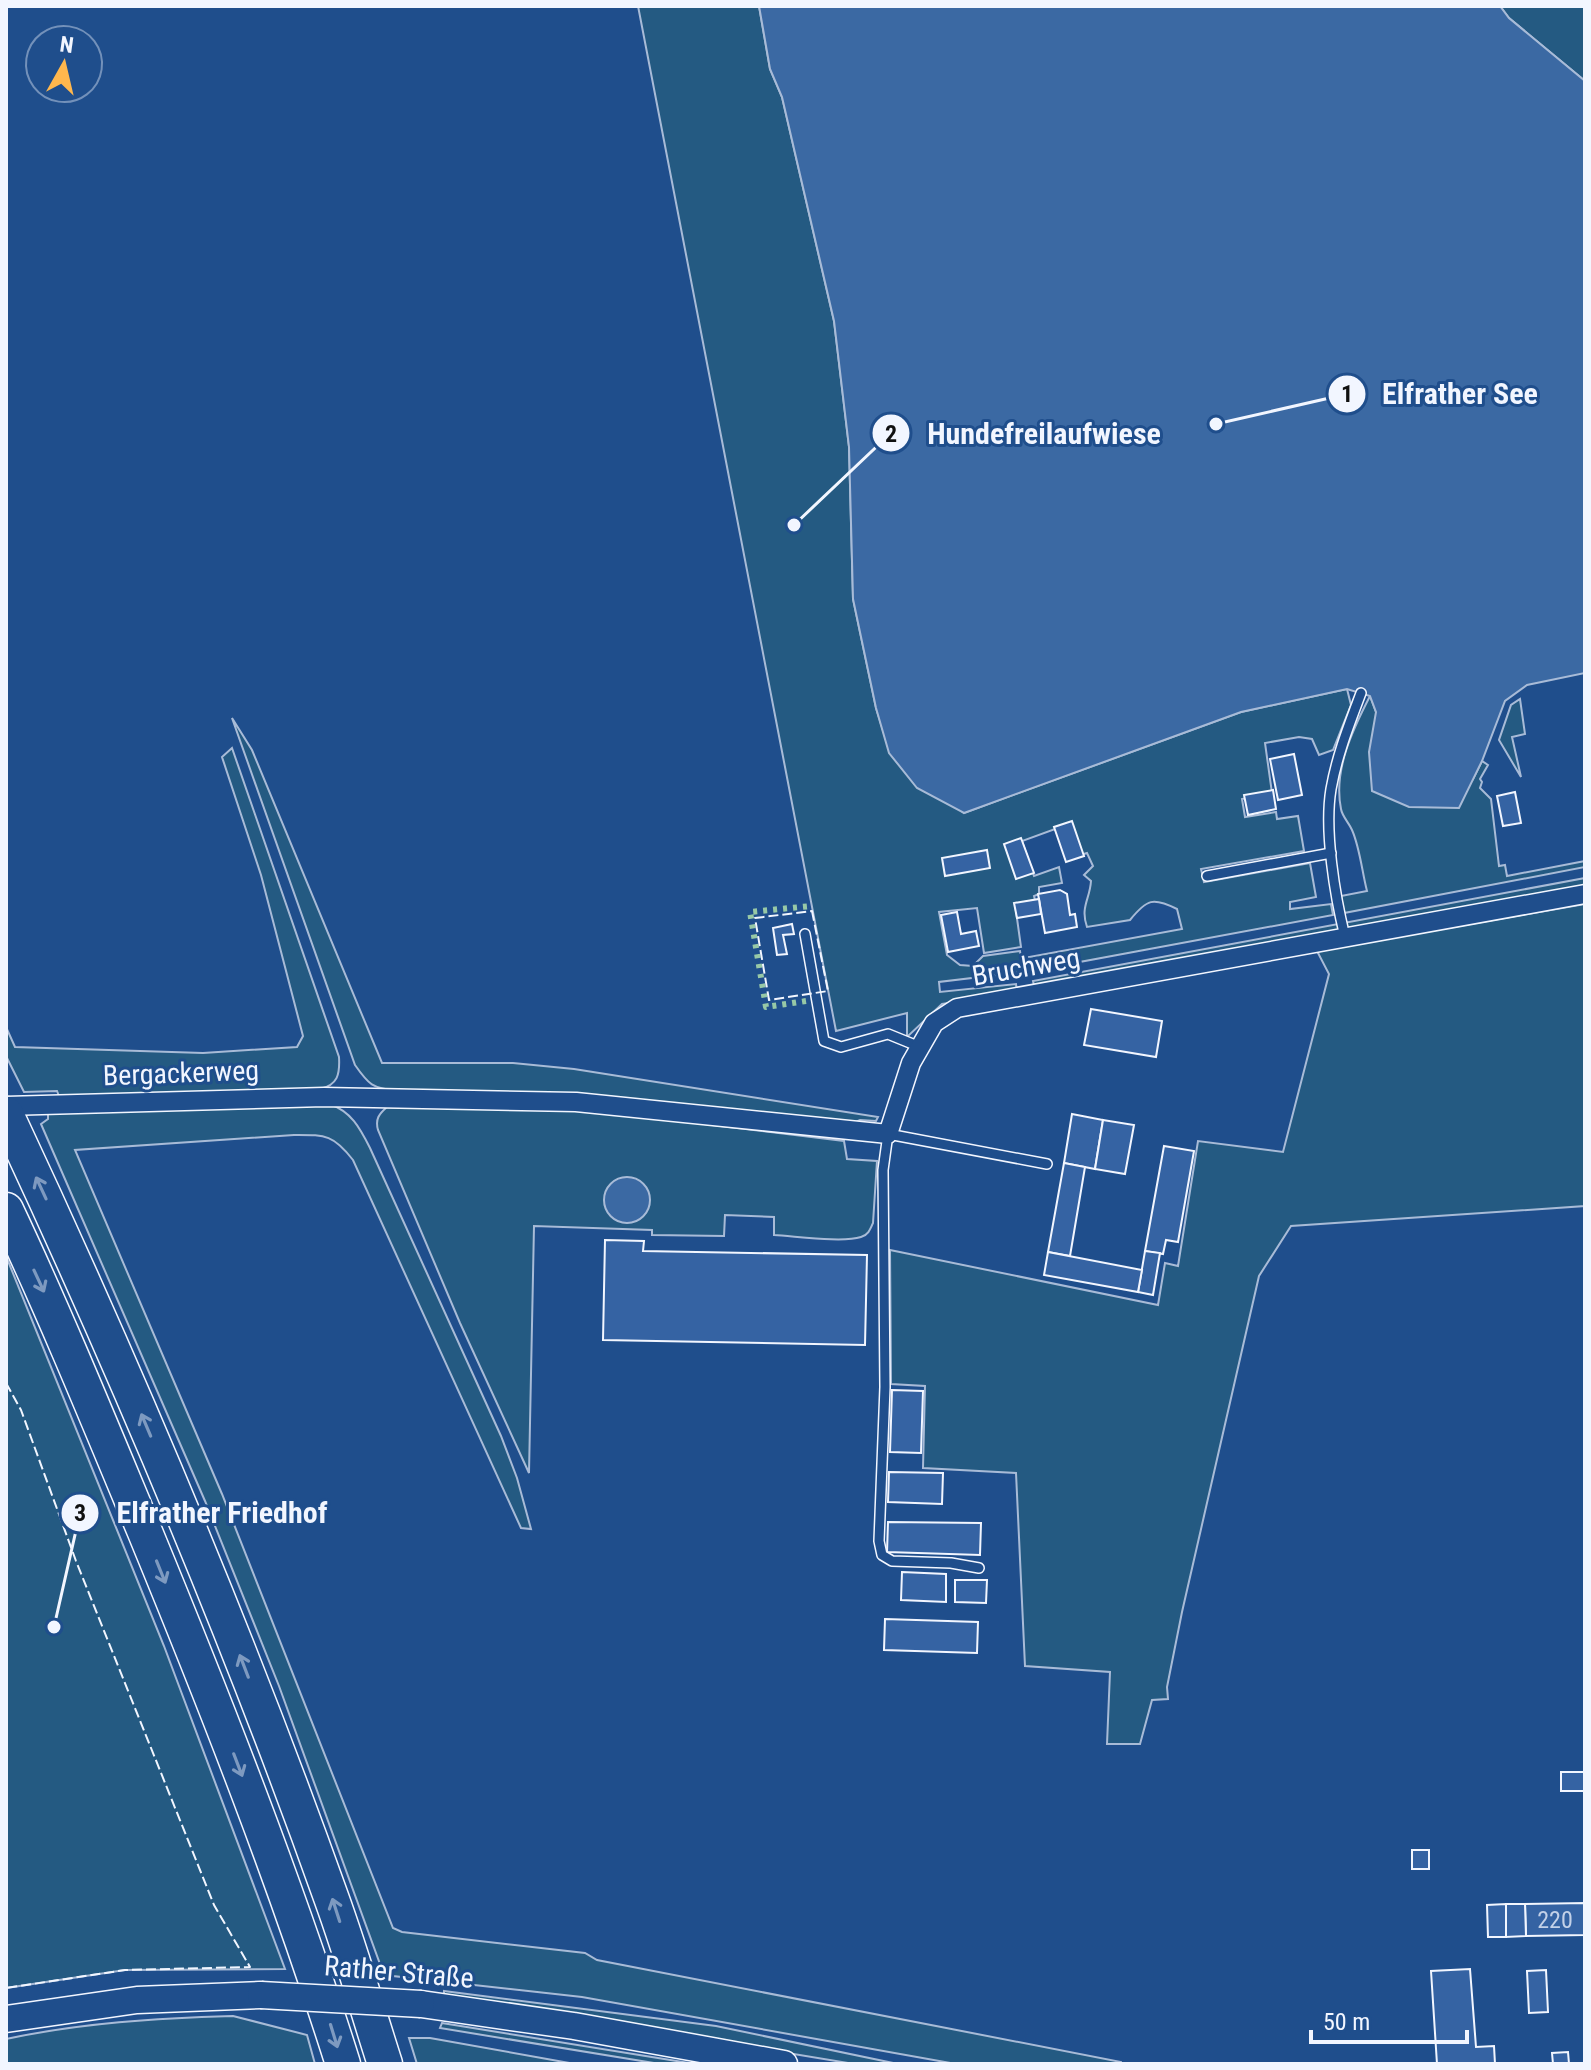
<svg xmlns="http://www.w3.org/2000/svg" width="1591" height="2070" font-family="'Roboto Condensed',sans-serif">
	<rect width="100%" height="100%" fill="#1f4e8c"/>
	<g fill="#245a82" stroke="#a8bbd7" stroke-width="2">
		<path d="M638 6H759L770 69 782 97 834 321 849 447 853 599 876 708 890 753 964 813 1241 712 1347 689 1351 705 1333 750 1319 755 1312 739 1299 737 1265 743 1272 793 1242 799 1245 817 1276 812 1277 819 1298 816 1304 851 1201 869 1204 882 1310 863 1316 897 1290 902V909L1331 904 1333 915 1031 971 1029 957 1182 929 1177 909C1153 897 1147 899 1130 920L1087 927C1080 907 1090 899 1091 881L1084 875 1093 866 1087 853 1067 859 1055 829 1022 841 1034 876 1059 867 1062 883 1039 887V894L1034 896 1035 900 1015 904 1021 947 984 953 977 908 939 912 947 955 960 965 973 966 983 956 1020 951 1023 972 939 982 940 992 1016 984 1017 993 942 1004 907 1037V1013L836 1031C768 690 705 348 638 6Z"/>
		<path d="M1500 6H1585V81L1509 18Z"/>
		<path d="M1370 696 1376 712 1473 779 1482 761 1488 765 1480 779 1482 782 1480 788 1491 799 1499 866 1505 865 1507 876 1585 861V867L1344 913 1341 896 1367 891C1362 872 1360 848 1352 830 1349 823 1342 816 1341 809 1333 770 1353 729 1370 696Z"/>
		<path d="M1520 699 1525 734 1512 737 1521 777 1499 740 1511 705Z"/>
		<path d="M232 718 252 750 382 1063H513L574 1069 878 1117 876 1121 860 1120 851 1124 397 1091C372 1088 369 1085 355 1065Z"/>
		<path d="M232 748 339 1057C340 1074 338 1085 320 1089L59 1096 57 1091 24 1092 6 1056V1027L15 1047 203 1053 297 1047 303 1036 261 875 222 757Z"/>
		<path d="M1585 878V888L1035 990 1033 981Z"/>
		<path d="M1585 904V1206L1291 1226 1259 1276 1182 1612 1167 1687 1168 1699 1152 1700 1140 1744H1107L1110 1672 1025 1666 1016 1473 923 1468 925 1386 891 1384 890 1250 1158 1305 1165 1263 1178 1266 1198 1141 1283 1152 1329 974 1317 951Z"/>
		<path d="M329 1104C351 1111 360 1128 370 1148L501 1436 517 1478 531 1529 521 1528 353 1160C333 1134 325 1135 294 1135L75 1150 222 1494 393 1928 402 1932 585 1953 597 1960 1121 2062V2064H956L582 1997 384 1975 279 1686 205 1501 41 1124 48 1119V1113Z"/>
		<path d="M387 1107 587 1110 844 1141 847 1159 877 1161 873 1223C870 1230 868 1235 861 1237 842 1243 795 1236 774 1235V1217L725 1215 724 1236 652 1235V1230L534 1226 529 1473 460 1323 378 1130C375 1119 379 1114 387 1107Z"/>
		<path d="M6 1256 164 1646 285 1969 125 1970 6 1988Z"/>
		<path d="M444 1991 716 2026 898 2064H854L444 1996Z"/>
		<path d="M233 2016 307 2035 315 2064H6V2039C81 2023 157 2018 233 2016Z"/>
		<path d="M442 2023 695 2064H660L440 2028Z"/>
		<path d="M409 2038H430L575 2064H417Z"/>
	</g>
	<g fill="#3b69a3" stroke="#a8bbd7" stroke-width="2">
		<path d="M759 6H1500L1509 18 1585 81V673L1527 685 1505 701 1482 761 1459 808 1409 807 1372 791 1369 752 1376 712 1370 696 1347 689 1241 712 964 813 917 788 889 753 876 708 853 599 849 447 834 321 782 97 770 69Z"/>
		<circle cx="627" cy="1200" r="23"/>
	</g>
	<g fill="#3563a3" stroke="#f2f6ff" stroke-width="2">
		<path d="M1294 754 1302 795 1278 800 1270 759Z"/>
		<path d="M1273 790 1276 809 1248 815 1244 795Z"/>
		<path d="M1515 792 1521 823 1503 826 1497 796Z"/>
		<path d="M1072 821 1084 856 1066 862 1054 827Z"/>
		<path d="M1021 838 1034 873 1016 879 1004 844Z"/>
		<path d="M987 850 990 868 945 876 942 858Z"/>
		<path d="M1060 890 1067 894 1070 915 1075 914 1077 927 1045 933 1038 894Z"/>
		<path d="M1039 899 1041 914 1017 918 1014 903Z"/>
		<path d="M957 912 961 934 976 931 979 946 948 952 941 915Z"/>
		<path d="M792 924 794 934 783 935 787 954 777 955 773 928Z"/>
		<path d="M1091 1009 1162 1021 1156 1057 1084 1045Z"/>
		<path d="M1072 1114 1103 1120 1095 1169 1064 1163Z"/>
		<path d="M1103 1120 1134 1125 1125 1174 1095 1169Z"/>
		<path d="M1164 1146 1194 1151 1178 1242 1166 1240 1163 1254 1145 1251Z"/>
		<path d="M1064 1163 1085 1167 1070 1256 1048 1252Z"/>
		<path d="M605 1240 644 1241 643 1251 867 1255 865 1345 603 1340Z"/>
		<path d="M1145 1251 1160 1253 1153 1295 1138 1292Z"/>
		<path d="M1048 1252 1142 1270 1138 1292 1044 1275Z"/>
		<path d="M892 1390 923 1391 921 1453 890 1452Z"/>
		<path d="M889 1472 943 1473 942 1504 888 1502Z"/>
		<path d="M888 1522 981 1523 980 1555 887 1552Z"/>
		<path d="M902 1572 946 1574V1602L901 1600Z"/>
		<path d="M955 1580H987L986 1603 955 1602Z"/>
		<path d="M885 1619 978 1622 977 1653 884 1650Z"/>
		<rect x="1561" y="1772" width="24" height="19"/>
		<rect x="1412" y="1850" width="17" height="19"/>
		<path d="M1585 1903V1935L1526 1936 1525 1904Z"/>
		<path d="M1506 1904H1525L1526 1936 1506 1937Z"/>
		<path d="M1506 1904V1937H1488L1487 1905Z"/>
		<path d="M1470 1969 1476 2047 1494 2046 1495 2064H1437L1431 1971Z"/>
		<path d="M1546 1970 1548 2012 1529 2013 1527 1971Z"/>
		<path d="M1568 2052 1569 2064H1553L1552 2053Z"/>
	</g>
	<g fill="none" stroke-linecap="round" stroke-linejoin="round">
		<g stroke="#f2f6ff" stroke-width="12">
			<g id="lane">
				<path d="M1207 876 1331 853"/>
				<path d="M805 934 824 1041 841 1047 888 1034 920 1047"/>
				<path d="M1345 937C1335 896 1324 831 1331 789 1337 755 1349 725 1361 693"/>
				<path d="M979 1568 951 1563 892 1561 882 1555 879 1541 885 1387 883 1170 888 1134 1047 1164"/>
			</g>
		</g>
		<g stroke="#f2f6ff" stroke-width="21">
			<path id="street" d="M6 1106 324 1097 576 1102 888 1134 911 1063 934 1023 957 1008 1585 894"/>
		</g>
		<g stroke="#f2f6ff" stroke-width="29">
			<g id="secondary">
				<path d="M421 2004 574 2026 784 2064"/>
				<path d="M6 2019 137 2000 261 1995"/>
			</g>
		</g>
		<g stroke="#f2f6ff" stroke-width="37">
			<g id="highway">
				<path d="M6 1114C126 1370 236 1630 331 1897 351 1952 367 2008 385 2064"/>
				<path d="M6 1210C56 1316 100 1424 145 1532 217 1707 286 1883 343 2064"/>
			</g>
		</g>
		<use href="#lane" stroke="#1f4e8c" stroke-width="9"/>
		<use href="#street" stroke="#1f4e8c" stroke-width="18"/>
		<use href="#secondary" stroke="#1f4e8c" stroke-width="26"/>
		<use href="#highway" stroke="#1f4e8c" stroke-width="34"/>
		<g stroke="#f2f6ff" stroke-width="29" stroke-linecap="butt">
			<path id="secondary-bridge" d="M261 1995 421 2004"/>
		</g>
		<use href="#secondary-bridge" stroke="#1f4e8c" stroke-width="26"/>
		<path stroke="#97c8a6" stroke-width="6" stroke-dasharray="4 6" stroke-linecap="butt" d="M806 1001 766 1007 750 912 811 906"/>
		<g stroke="#f2f6ff" stroke-width="2" stroke-dasharray="10 4" stroke-linecap="butt">
			<path d="M812 911 828 991 769 1000 755 918Z"/>
			<path d="M6 1383 21 1410 76 1561 214 1905 250 1967 125 1970 6 1988"/>
		</g>
	</g>
	<defs><path id="oneway-shaft" d="M-6 0H5M1.5-3L5.5 0L1.5 3" fill="none" stroke-width="1.6" stroke-linecap="round" stroke-linejoin="round" transform="scale(2)"/></defs>
	<g stroke="#7e9ac0">
		<use href="#oneway-shaft" transform="translate(41 1188) rotate(-115)"/>
		<use href="#oneway-shaft" transform="translate(39 1281) rotate(65)"/>
		<use href="#oneway-shaft" transform="translate(146 1425) rotate(-113)"/>
		<use href="#oneway-shaft" transform="translate(161 1572) rotate(68)"/>
		<use href="#oneway-shaft" transform="translate(244 1666) rotate(-111)"/>
		<use href="#oneway-shaft" transform="translate(238 1765) rotate(69)"/>
		<use href="#oneway-shaft" transform="translate(336 1910) rotate(-108)"/>
		<use href="#oneway-shaft" transform="translate(334 2036) rotate(73)"/>
	</g>
	<g text-anchor="middle" dominant-baseline="central" stroke-width="6" stroke-linejoin="round" paint-order="stroke">
		<g font-size="24" fill="#c3d1e8">
			<text x="1555" y="1920">220</text>
		</g>
		<g font-size="28" fill="#f2f6ff" stroke="#1f4e8c">
			<text transform="translate(1026 967) rotate(-10)">Bruchweg</text>
			<text transform="translate(181 1073) rotate(-2)">Bergackerweg</text>
			<text transform="translate(399 1972) rotate(5)">Rather Straße</text>
		</g>
	</g>
	<path fill="none" stroke="#f2f6ff" stroke-width="3" d="M1216 424L1347 394M794 525L891 433M54 1627L80 1513"/>
	<g fill="#f2f6ff" stroke="#1f4e8c" stroke-width="3">
		<circle cx="1216" cy="424" r="8"/>
		<circle cx="794" cy="525" r="8"/>
		<circle cx="54" cy="1627" r="8"/>
		<circle cx="1347" cy="394" r="20"/>
		<circle cx="891" cy="433" r="20"/>
		<circle cx="80" cy="1513" r="20"/>
	</g>
	<g font-size="24" text-anchor="middle" font-weight="bold" fill="#111">
		<text x="1347" y="402">1</text>
		<text x="891" y="442">2</text>
		<text x="80" y="1521">3</text>
	</g>
	<g font-size="30" text-anchor="middle" font-weight="bold" fill="#f2f6ff" stroke="#1f4e8c" stroke-width="6" stroke-linejoin="round" paint-order="stroke">
		<text x="1460" y="404">Elfrather See</text>
		<text x="1044" y="444">Hundefreilaufwiese</text>
		<text x="222" y="1523">Elfrather Friedhof</text>
	</g>
	<rect width="1591" height="2070" fill="none" stroke="#f2f6ff" stroke-width="16"/>
	<g transform="translate(64 64) rotate(8)"><circle r="38" fill="#1f4e8c" stroke="#7391ba" stroke-width="2"/>
	<path d="M0-6L14 30L0 20L-14 30Z" fill="#ffb74d"/>
	<text y="-12" font-size="22" font-weight="bold" text-anchor="middle" fill="#f2f6ff">N</text>
	</g>
	<path d="M1311 2030v12h156v-12" fill="none" stroke="#f2f6ff" stroke-width="4"/>
	<text x="1323" y="2030" font-size="24" fill="#f2f6ff" stroke="#1f4e8c" stroke-width="6" paint-order="stroke">50 m</text>
</svg>
